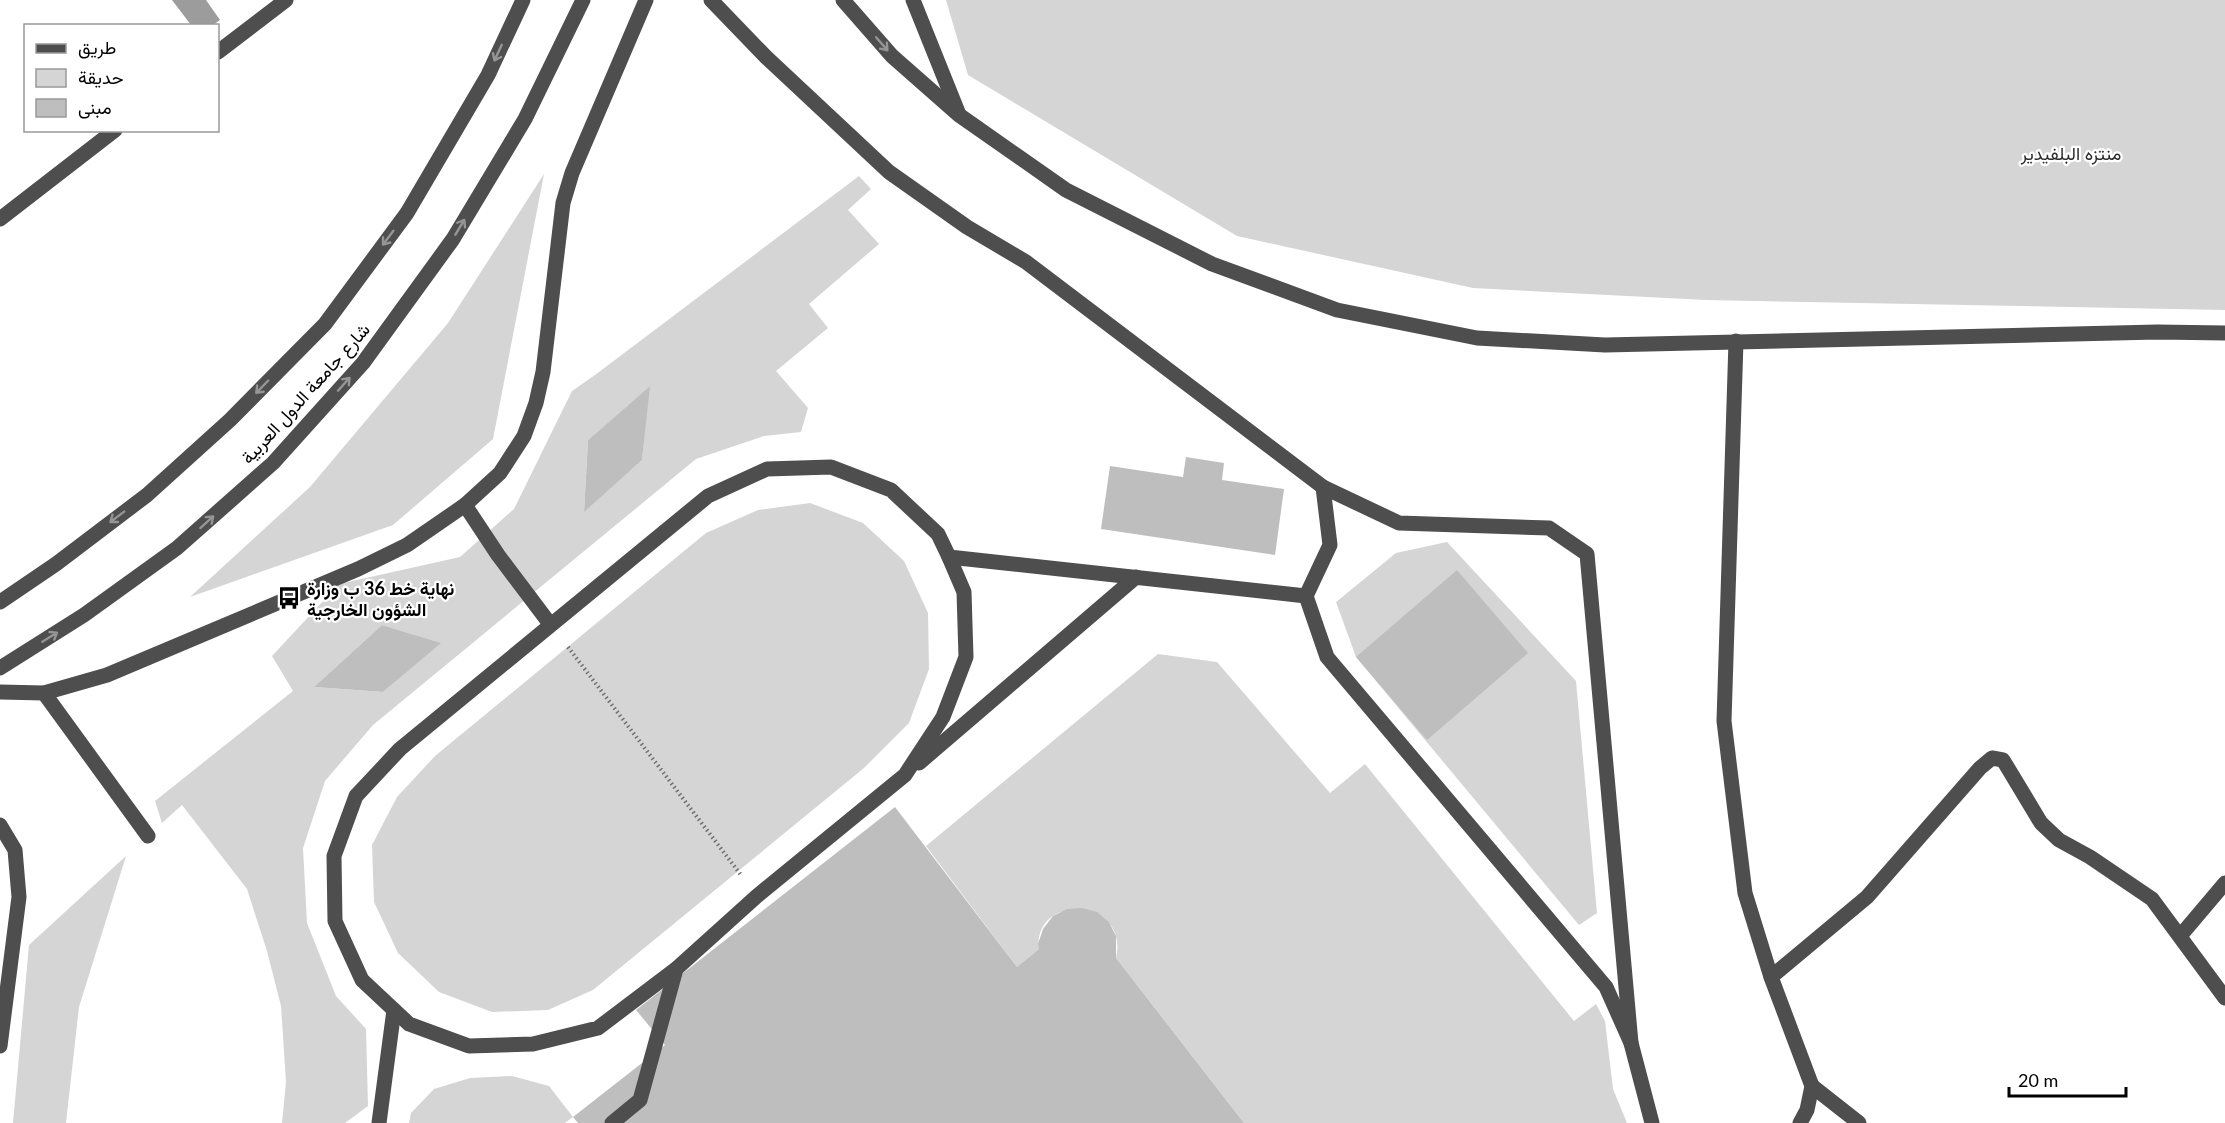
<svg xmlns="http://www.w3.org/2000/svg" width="2225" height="1123" font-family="Lato,Vazirmatn,sans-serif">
	<rect width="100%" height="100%" fill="#fff"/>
	<g fill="#d5d5d5" fill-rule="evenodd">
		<path d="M946 0H2225V310L1706 300 1473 288 1237 236 968 75Z"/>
		<path d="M544 174 493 439 393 525 190 597 310 487 448 323Z"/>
		<path d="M859 176 871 189 848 210 879 244 809 304 828 328 776 371 808 408 801 432 764 436 696 459 373 725 325 781 303 848 307 923 336 996 366 1029 368 1106 345 1123H282L286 1082 281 1006 267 951 247 889 182 805 162 823 155 801 293 691 272 656 339 584 460 557 514 509 572 391 595 375ZM649 387 642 460 584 511 588 440ZM382 625 440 643 383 692 314 687Z"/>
		<path d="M810 503 863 523 904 561 928 613 929 669 909 723 864 768 593 990 548 1010 492 1012 439 992 398 953 374 902 372 845 397 797 435 756 706 533 758 510Z"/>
		<path d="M1447 542 1576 681 1597 913 1579 925 1356 657 1336 602 1396 553Z"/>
		<path d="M1158 654 1217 662 1330 793 1365 764 1574 1021 1596 1004 1605 1021 1613 1089 1627 1123H1244L1116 958C1130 896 1032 893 1039 949L1017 967 926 846Z"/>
		<path d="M126 856 79 1007 66 1123H13L29 945Z"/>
		<path d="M512 1076 549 1086 573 1117 565 1123H409L411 1113 434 1089 470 1078Z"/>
	</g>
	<path fill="#9c9c9c" d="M172 0H206L220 20 213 25H191Z"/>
	<g fill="#bebebe">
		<path d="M650 386 642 460 584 512 588 440Z"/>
		<path d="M1186 457 1224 463 1222 480 1284 489 1275 555 1101 529 1110 466 1183 477Z"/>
		<path d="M1457 570 1528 653 1427 740 1356 657Z"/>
		<path d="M382 625 441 643 383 692 314 687Z"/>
		<path d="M895 807 1017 967 1039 949 1038 944 1043 929 1053 916 1067 909 1082 908 1097 912 1109 922 1116 936V958L1244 1123H578L573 1117 665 1045 636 1010Z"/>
	</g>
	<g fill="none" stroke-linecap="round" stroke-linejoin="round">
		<path stroke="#707070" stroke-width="4" stroke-dasharray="1.5 3" stroke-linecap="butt" d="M568 647 741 875"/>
		<g stroke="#4e4e4e" stroke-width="15">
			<path d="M711 0 766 57 889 172 967 227 1026 262 1323 487 1399 523 1549 528 1587 554 1631 1043"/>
			<path d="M843 0 892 56 959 115 1066 190 1212 264 1337 310 1477 338 1605 345 2157 332 2225 333"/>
			<path d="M913 0 958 112"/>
			<path d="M218 52 286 0"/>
			<path d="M0 219 115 130"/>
			<path d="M1736 341 1724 721 1745 893 1771 977 1812 1086 1807 1110 1800 1123"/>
			<path d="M831 467 891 490 938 534 949 557 964 592 966 657 943 717 905 775 757 896 676 969 598 1028 533 1044 469 1046 409 1024 362 980 335 921 334 856 356 796 400 749 708 496 767 469Z"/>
			<path d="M1323 487 1330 545 1306 596 1327 657 1606 987 1631 1043 1652 1123"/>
			<path d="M465 505 498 555 550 624"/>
			<path d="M949 557 1306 596"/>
			<path d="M0 602 56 564 147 495 230 420 325 324 407 213 488 75 523 0"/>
			<path d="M0 668 84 615 177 548 273 463 363 363 453 239 525 119 583 0"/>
			<path d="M0 692 44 693 107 675 358 569 407 545 465 505 500 473 524 436 536 403 543 372 563 203 572 173 646 0"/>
			<path d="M44 693 148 836"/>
			<path d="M919 763 1136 577"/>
			<path d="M0 825 15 850 19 897 0 1046"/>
			<path d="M2181 935 2225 883"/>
			<path d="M1771 977 1867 897 1980 768 1992 758 2003 760 2041 823 2059 840 2090 857 2152 899 2225 998"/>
			<path d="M1812 1086 1859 1123"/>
			<path d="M379 1123 394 1010"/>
			<path d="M612 1123 640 1100 676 969"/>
		</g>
	</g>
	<defs><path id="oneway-shaft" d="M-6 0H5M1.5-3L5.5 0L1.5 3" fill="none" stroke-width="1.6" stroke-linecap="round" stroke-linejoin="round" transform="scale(1.5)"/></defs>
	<g stroke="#959595">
		<use href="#oneway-shaft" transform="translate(882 44) rotate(49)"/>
		<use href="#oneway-shaft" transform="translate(498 53) rotate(115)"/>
		<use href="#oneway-shaft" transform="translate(460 227) rotate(-59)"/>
		<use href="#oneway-shaft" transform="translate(388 238) rotate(127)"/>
		<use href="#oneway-shaft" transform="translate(344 384) rotate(-48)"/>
		<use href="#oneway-shaft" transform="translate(262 387) rotate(134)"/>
		<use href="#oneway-shaft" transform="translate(117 517) rotate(143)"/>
		<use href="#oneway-shaft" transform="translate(207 522) rotate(-42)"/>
		<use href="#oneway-shaft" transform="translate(50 637) rotate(-32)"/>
	</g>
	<defs>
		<g id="bus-bare" transform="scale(1.8)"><path d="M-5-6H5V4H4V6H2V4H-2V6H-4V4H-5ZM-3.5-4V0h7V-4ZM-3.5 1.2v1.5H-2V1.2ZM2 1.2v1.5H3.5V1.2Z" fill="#000" stroke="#fff" stroke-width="2.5" paint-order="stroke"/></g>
	</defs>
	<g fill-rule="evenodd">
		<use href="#bus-bare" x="289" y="598"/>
	</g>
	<g text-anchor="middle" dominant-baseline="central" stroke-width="4.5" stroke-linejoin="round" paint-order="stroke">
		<g font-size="18" fill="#2c2c2c" stroke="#fff">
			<text x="2071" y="153">منتزه البلفيدير</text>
		</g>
		<g font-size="18" fill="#000" stroke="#fff">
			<text transform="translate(305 393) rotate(-48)">شارع جامعة الدول العربية</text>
		</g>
		<g font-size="18" font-weight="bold" fill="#000" stroke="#fff" text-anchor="start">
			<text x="307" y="588">نهاية خط 36 ب وزارة<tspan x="307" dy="21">الشؤون الخارجية</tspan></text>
		</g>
	</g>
	<rect x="24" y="24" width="195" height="108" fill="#ffffff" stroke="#999999" stroke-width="1.5"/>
	<rect x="36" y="44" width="30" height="9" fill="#4e4e4e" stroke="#999999" stroke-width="1.5"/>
	<text x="78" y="54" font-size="18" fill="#000000">طريق</text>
	<rect x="36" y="69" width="30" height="18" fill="#d5d5d5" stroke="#999999" stroke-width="1.5"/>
	<text x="78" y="84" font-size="18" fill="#000000">حديقة</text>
	<rect x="36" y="99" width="30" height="18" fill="#bebebe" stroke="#999999" stroke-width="1.5"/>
	<text x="78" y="114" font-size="18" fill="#000000">مبنى</text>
	<path d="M2009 1087v9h117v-9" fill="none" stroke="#000000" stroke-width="3"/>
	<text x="2018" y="1087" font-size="18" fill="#000000" stroke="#ffffff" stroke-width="4.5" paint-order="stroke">20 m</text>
</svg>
